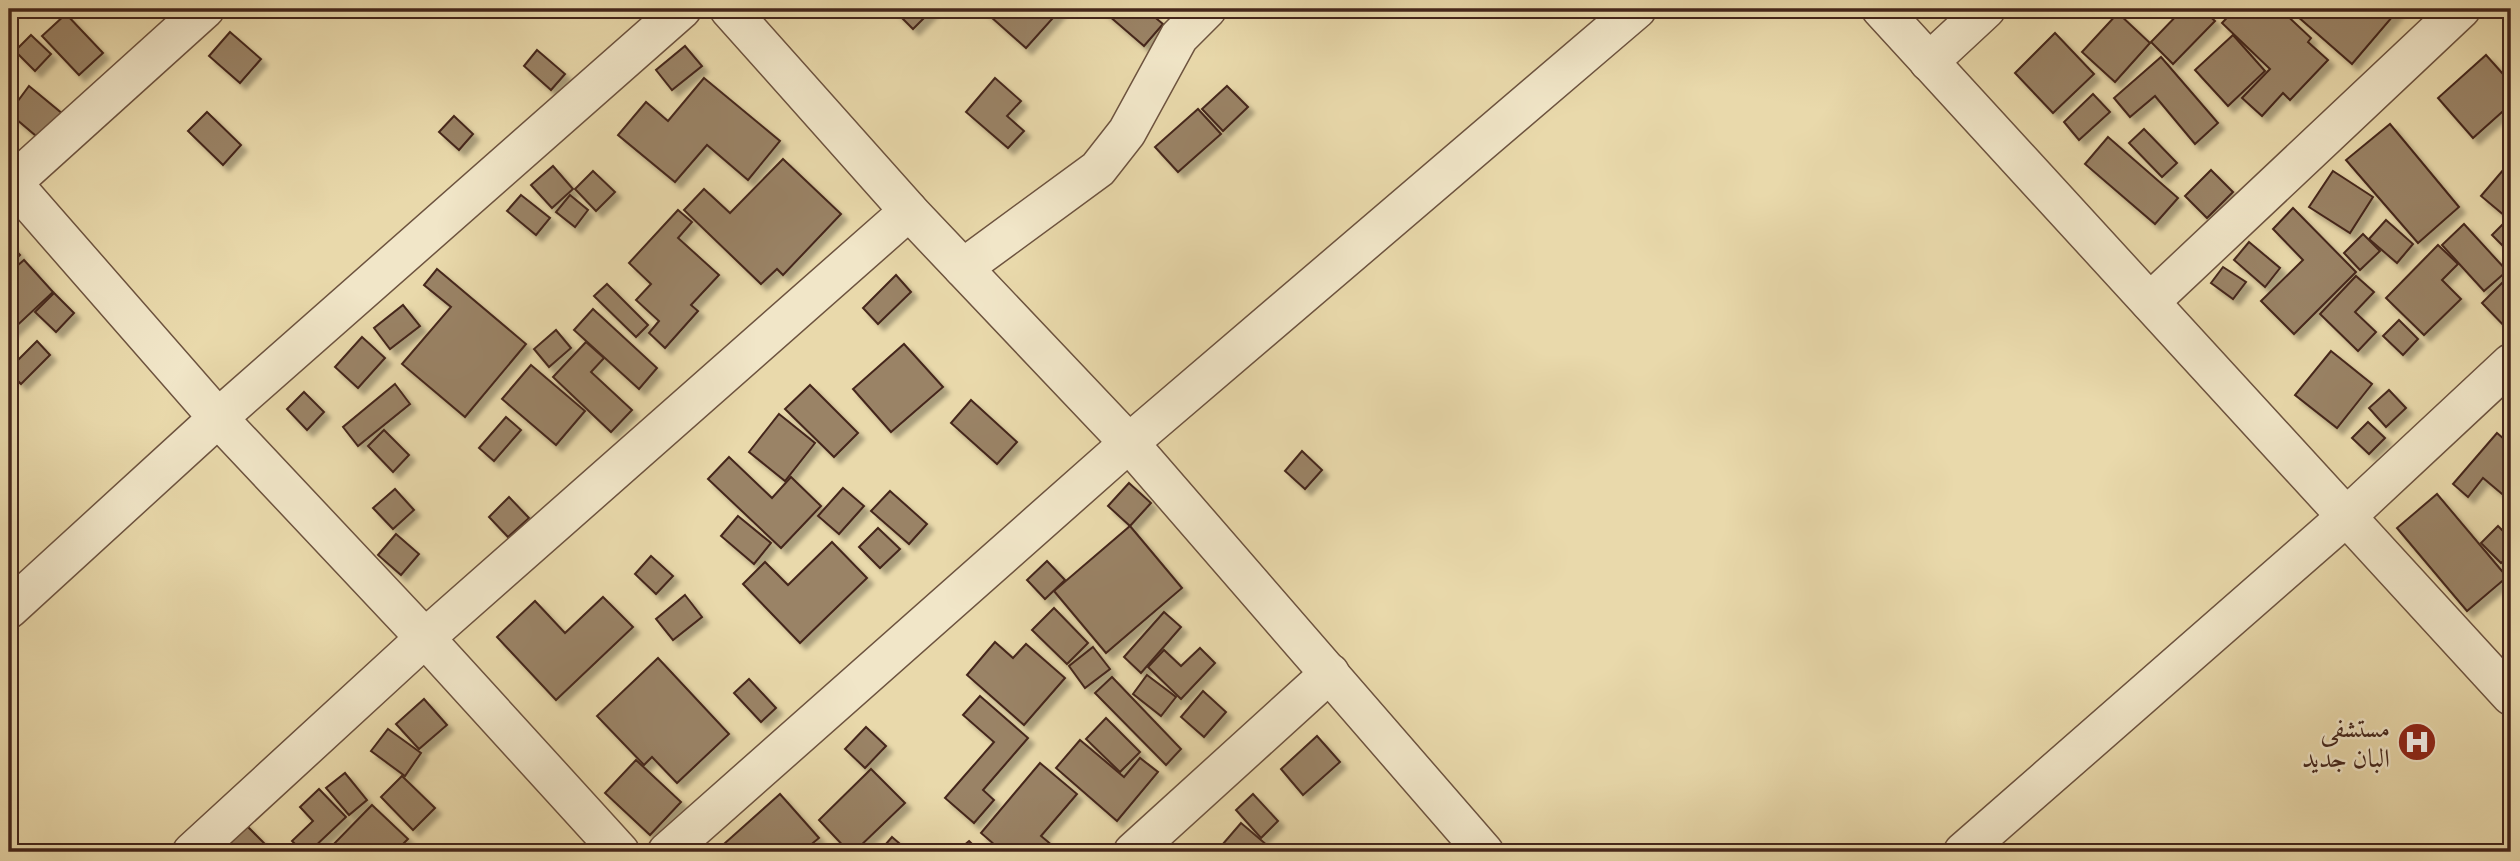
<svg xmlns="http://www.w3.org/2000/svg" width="2520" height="861" font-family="'Gentium Book Plus',Amiri,serif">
	<defs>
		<filter id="shadow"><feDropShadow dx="6" dy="6" stdDeviation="2" flood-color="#0004"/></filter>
	</defs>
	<rect width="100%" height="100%" fill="#e9d9ab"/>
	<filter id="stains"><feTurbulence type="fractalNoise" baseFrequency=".00286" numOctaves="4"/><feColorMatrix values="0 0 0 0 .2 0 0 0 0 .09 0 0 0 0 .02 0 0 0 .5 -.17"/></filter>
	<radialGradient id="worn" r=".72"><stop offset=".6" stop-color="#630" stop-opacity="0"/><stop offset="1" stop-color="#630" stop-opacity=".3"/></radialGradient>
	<g fill="#9a8366" stroke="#44261b" stroke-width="2" filter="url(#shadow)">
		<path d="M893 9H933L913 29Z"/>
		<path d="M982 9H1061L1026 48Z"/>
		<path d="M1101 9H1145L1163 24 1144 46Z"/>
		<path d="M2183 9H2202L2215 21 2173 64 2151 42Z"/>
		<path d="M2235 9H2280L2311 38 2308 42 2328 60 2290 100 2283 93 2262 116 2242 98 2270 69 2222 23Z"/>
		<path d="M2289 9H2399L2352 64Z"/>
		<path d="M2118 13 2150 43 2115 82 2082 52Z"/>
		<path d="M66 14 103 53 79 75 42 36Z"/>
		<path d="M230 32 261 59 240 83 209 56Z"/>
		<path d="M2055 33 2094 74 2053 113 2015 73Z"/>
		<path d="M31 35 51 54 35 71 15 51Z"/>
		<path d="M2233 35 2265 71 2228 106 2195 70Z"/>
		<path d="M685 46 702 66 672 90 656 70Z"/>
		<path d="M537 50 565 74 551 90 524 66Z"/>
		<path d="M2486 55 2511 83V104L2473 138 2438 98Z"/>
		<path d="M2161 57 2218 123 2195 144 2155 96 2130 117 2114 98Z"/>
		<path d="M704 78 780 141 748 180 707 145 675 182 618 135 646 102 668 121Z"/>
		<path d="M995 78 1021 101 1007 116 1024 131 1008 148 966 112Z"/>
		<path d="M29 86 64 115 42 141 9 113Z"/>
		<path d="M1227 86 1248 107 1223 131 1202 109Z"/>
		<path d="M2093 94 2110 112 2079 140 2064 122Z"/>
		<path d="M1198 109 1221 134 1178 172 1155 147Z"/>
		<path d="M207 112 241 145 223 165 188 131Z"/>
		<path d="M454 116 473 134 459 150 439 132Z"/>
		<path d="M2390 124 2459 207 2418 243 2346 160Z"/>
		<path d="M2144 129 2177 163 2162 177 2129 143Z"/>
		<path d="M2108 137 2178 198 2155 224 2085 164Z"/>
		<path d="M783 159 841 214 783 275 777 269 761 284 684 210 704 189 730 213Z"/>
		<path d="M553 166 573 189 552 208 531 185Z"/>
		<path d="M2504 169 2511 175V208L2505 216 2481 196Z"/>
		<path d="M2211 170 2233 192 2207 218 2185 196Z"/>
		<path d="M593 171 615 192 596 211 575 189Z"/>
		<path d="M2333 171 2373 197 2350 233 2309 207Z"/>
		<path d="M521 195 550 218 536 235 507 211Z"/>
		<path d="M570 195 588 210 575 227 556 212Z"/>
		<path d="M2293 208 2356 272 2294 334 2261 301 2303 260 2273 229Z"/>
		<path d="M678 210 692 222 678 238 719 275 691 305 698 311 665 348 649 333 659 321 636 300 651 284 629 263Z"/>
		<path d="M2511 216V254L2492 235Z"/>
		<path d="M2386 220 2413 244 2397 263 2369 239Z"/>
		<path d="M2464 224 2507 271 2484 291 2442 245Z"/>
		<path d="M2363 234 2380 251 2360 270 2344 253Z"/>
		<path d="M2249 242 2280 268 2265 287 2234 260Z"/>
		<path d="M9 243 20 255 9 266Z"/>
		<path d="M2438 245 2458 264 2442 280 2461 299 2424 335 2386 298Z"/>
		<path d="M24 260 53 292 9 333V273Z"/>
		<path d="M2223 267 2246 282 2233 299 2211 283Z"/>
		<path d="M437 269 526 344 465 417 402 364 451 307 424 285Z"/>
		<path d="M896 275 911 292 878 324 863 308Z"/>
		<path d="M2356 276 2374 292 2355 312 2376 332 2358 351 2320 314Z"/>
		<path d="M2505 280 2511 287V333L2482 303Z"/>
		<path d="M607 284 648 325 636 337 594 296Z"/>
		<path d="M54 293 74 313 56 332 35 312Z"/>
		<path d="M403 305 420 326 390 349 374 328Z"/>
		<path d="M593 309 657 368 639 389 574 330Z"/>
		<path d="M2399 320 2418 339 2403 355 2383 336Z"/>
		<path d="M556 330 571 348 549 367 534 349Z"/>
		<path d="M362 337 385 358 358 388 335 367Z"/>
		<path d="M37 341 50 355 21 384 9 372V369Z"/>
		<path d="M586 342 604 358 591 372 632 410 611 432 553 377Z"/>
		<path d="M904 344 943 387 891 432 853 389Z"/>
		<path d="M2331 351 2372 384 2337 428 2295 395Z"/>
		<path d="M531 365 585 411 556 445 502 399Z"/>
		<path d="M395 384 410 404 358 446 343 427Z"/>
		<path d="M810 385 858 433 834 457 785 409Z"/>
		<path d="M2389 390 2406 408 2386 427 2369 408Z"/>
		<path d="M304 392 324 412 307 430 287 409Z"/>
		<path d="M971 400 1017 442 997 464 951 423Z"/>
		<path d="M779 414 815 443 785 481 749 452Z"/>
		<path d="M506 417 521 430 494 461 479 448Z"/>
		<path d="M2368 422 2385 438 2369 454 2352 438Z"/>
		<path d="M384 430 409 455 393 472 368 446Z"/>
		<path d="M2497 433 2511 445V496L2508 499 2483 478 2468 497 2453 484Z"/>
		<path d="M1302 451 1322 470 1305 489 1285 471Z"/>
		<path d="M729 457 772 498 791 477 821 506 781 548 708 479Z"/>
		<path d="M1129 483 1151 503 1130 526 1108 506Z"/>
		<path d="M843 488 864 506 839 534 818 516Z"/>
		<path d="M395 489 414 510 393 529 373 508Z"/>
		<path d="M890 491 927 524 909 544 871 511Z"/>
		<path d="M2437 494 2507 577 2467 611 2397 528Z"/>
		<path d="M509 497 529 518 508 537 489 517Z"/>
		<path d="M738 516 771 543 754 564 721 536Z"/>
		<path d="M1130 526 1182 588 1106 653 1054 591Z"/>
		<path d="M2498 526 2511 539V554L2501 563 2481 543Z"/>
		<path d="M878 528 900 549 880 568 859 547Z"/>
		<path d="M396 534 419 554 401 575 378 555Z"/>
		<path d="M832 542 867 578 800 643 743 584 765 562 788 585Z"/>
		<path d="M651 556 673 576 656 594 635 574Z"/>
		<path d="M1047 561 1065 580 1045 599 1027 580Z"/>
		<path d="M685 595 702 617 673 640 656 619Z"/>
		<path d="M603 597 633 627 556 700 497 637 535 601 565 633Z"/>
		<path d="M1054 608 1088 643 1067 664 1032 630Z"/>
		<path d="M1164 612 1181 627 1141 673 1124 657Z"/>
		<path d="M995 642 1013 658 1026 644 1065 678 1024 725 967 675Z"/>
		<path d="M1093 647 1110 669 1085 688 1069 666Z"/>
		<path d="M1200 648 1215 663 1181 699 1148 667 1164 650 1181 666Z"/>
		<path d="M658 658 729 734 677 783 652 757 644 765 597 716Z"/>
		<path d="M1147 675 1176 697 1161 716 1133 694Z"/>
		<path d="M1112 677 1181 749 1166 765 1095 693Z"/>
		<path d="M749 679 776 708 761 722 734 693Z"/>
		<path d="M1203 691 1226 712 1204 737 1181 717Z"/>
		<path d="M980 696 1028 738 983 790 994 800 974 823 945 798 994 742 963 715Z"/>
		<path d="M424 699 447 725 419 749 396 724Z"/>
		<path d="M1106 718 1140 752 1120 772 1086 739Z"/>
		<path d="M866 727 886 746 865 768 845 749Z"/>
		<path d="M388 729 421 753 405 776 371 751Z"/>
		<path d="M1317 736 1340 762 1303 795 1281 769Z"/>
		<path d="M1080 740 1124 777 1140 758 1158 772 1117 821 1056 768Z"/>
		<path d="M636 760 681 802 650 835 605 793Z"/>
		<path d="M1040 763 1077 794 1041 836 1060 852H1003L981 833Z"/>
		<path d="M871 769 905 803 854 852H849L819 820Z"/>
		<path d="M345 773 367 800 349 815 326 788Z"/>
		<path d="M402 776 435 808 413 830 381 797Z"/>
		<path d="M319 789 346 817 309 852H303L292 841 313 821 300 807Z"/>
		<path d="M780 794 819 838 802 852H715Z"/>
		<path d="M1253 794 1278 821 1261 838 1236 810Z"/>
		<path d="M372 805 408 839 395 852H326Z"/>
		<path d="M240 819 264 843 256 852H240L223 837Z"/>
		<path d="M1241 823 1275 852H1216Z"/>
		<path d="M892 837 907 850 906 852H879Z"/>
		<path d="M969 841 980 852H956Z"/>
	</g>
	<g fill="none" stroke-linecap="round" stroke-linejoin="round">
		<g stroke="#6d533f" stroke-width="41">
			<g id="minor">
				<path d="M729 9 909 211 1129 443 1484 852"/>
				<path d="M1881 9 2511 696"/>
				<path d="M1929 62 1986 9"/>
				<path d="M9 179 218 418 425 638 620 852"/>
				<path d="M9 186 205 9"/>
				<path d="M963 268 1098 169 1127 132 1179 37 1207 9"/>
				<path d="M2150 302 2461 9"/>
				<path d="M9 609 218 418 682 9"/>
				<path d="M192 852 425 638 909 211"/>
				<path d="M667 852 1129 443 1637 9"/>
				<path d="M1133 852 1330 673"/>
				<path d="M1963 852 2347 516 2511 363"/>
			</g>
		</g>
		<use href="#minor" stroke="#f1e6c8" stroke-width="38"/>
	</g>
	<defs>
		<g id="hospital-disc" transform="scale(2.0125)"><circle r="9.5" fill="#8f2418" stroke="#f1e6c8"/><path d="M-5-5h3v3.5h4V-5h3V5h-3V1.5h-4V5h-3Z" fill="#fff"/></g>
	</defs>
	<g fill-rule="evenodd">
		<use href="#hospital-disc" x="2417" y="742"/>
	</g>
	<g text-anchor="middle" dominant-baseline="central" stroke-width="5" stroke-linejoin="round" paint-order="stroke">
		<g font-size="26" fill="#44261b" stroke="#f1e6c8" text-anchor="end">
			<text x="2390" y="727">مستشفى<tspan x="2390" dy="30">البان جديد</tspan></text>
		</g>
	</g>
	<rect width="2520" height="861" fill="none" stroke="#e9d9ab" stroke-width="35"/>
	<rect x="10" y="10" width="2499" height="840" fill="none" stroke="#44261b" stroke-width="3.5"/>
	<rect x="18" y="18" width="2485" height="826" fill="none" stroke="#44261b" stroke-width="2"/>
	<rect width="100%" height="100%" filter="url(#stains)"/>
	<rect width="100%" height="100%" fill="url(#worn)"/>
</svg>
